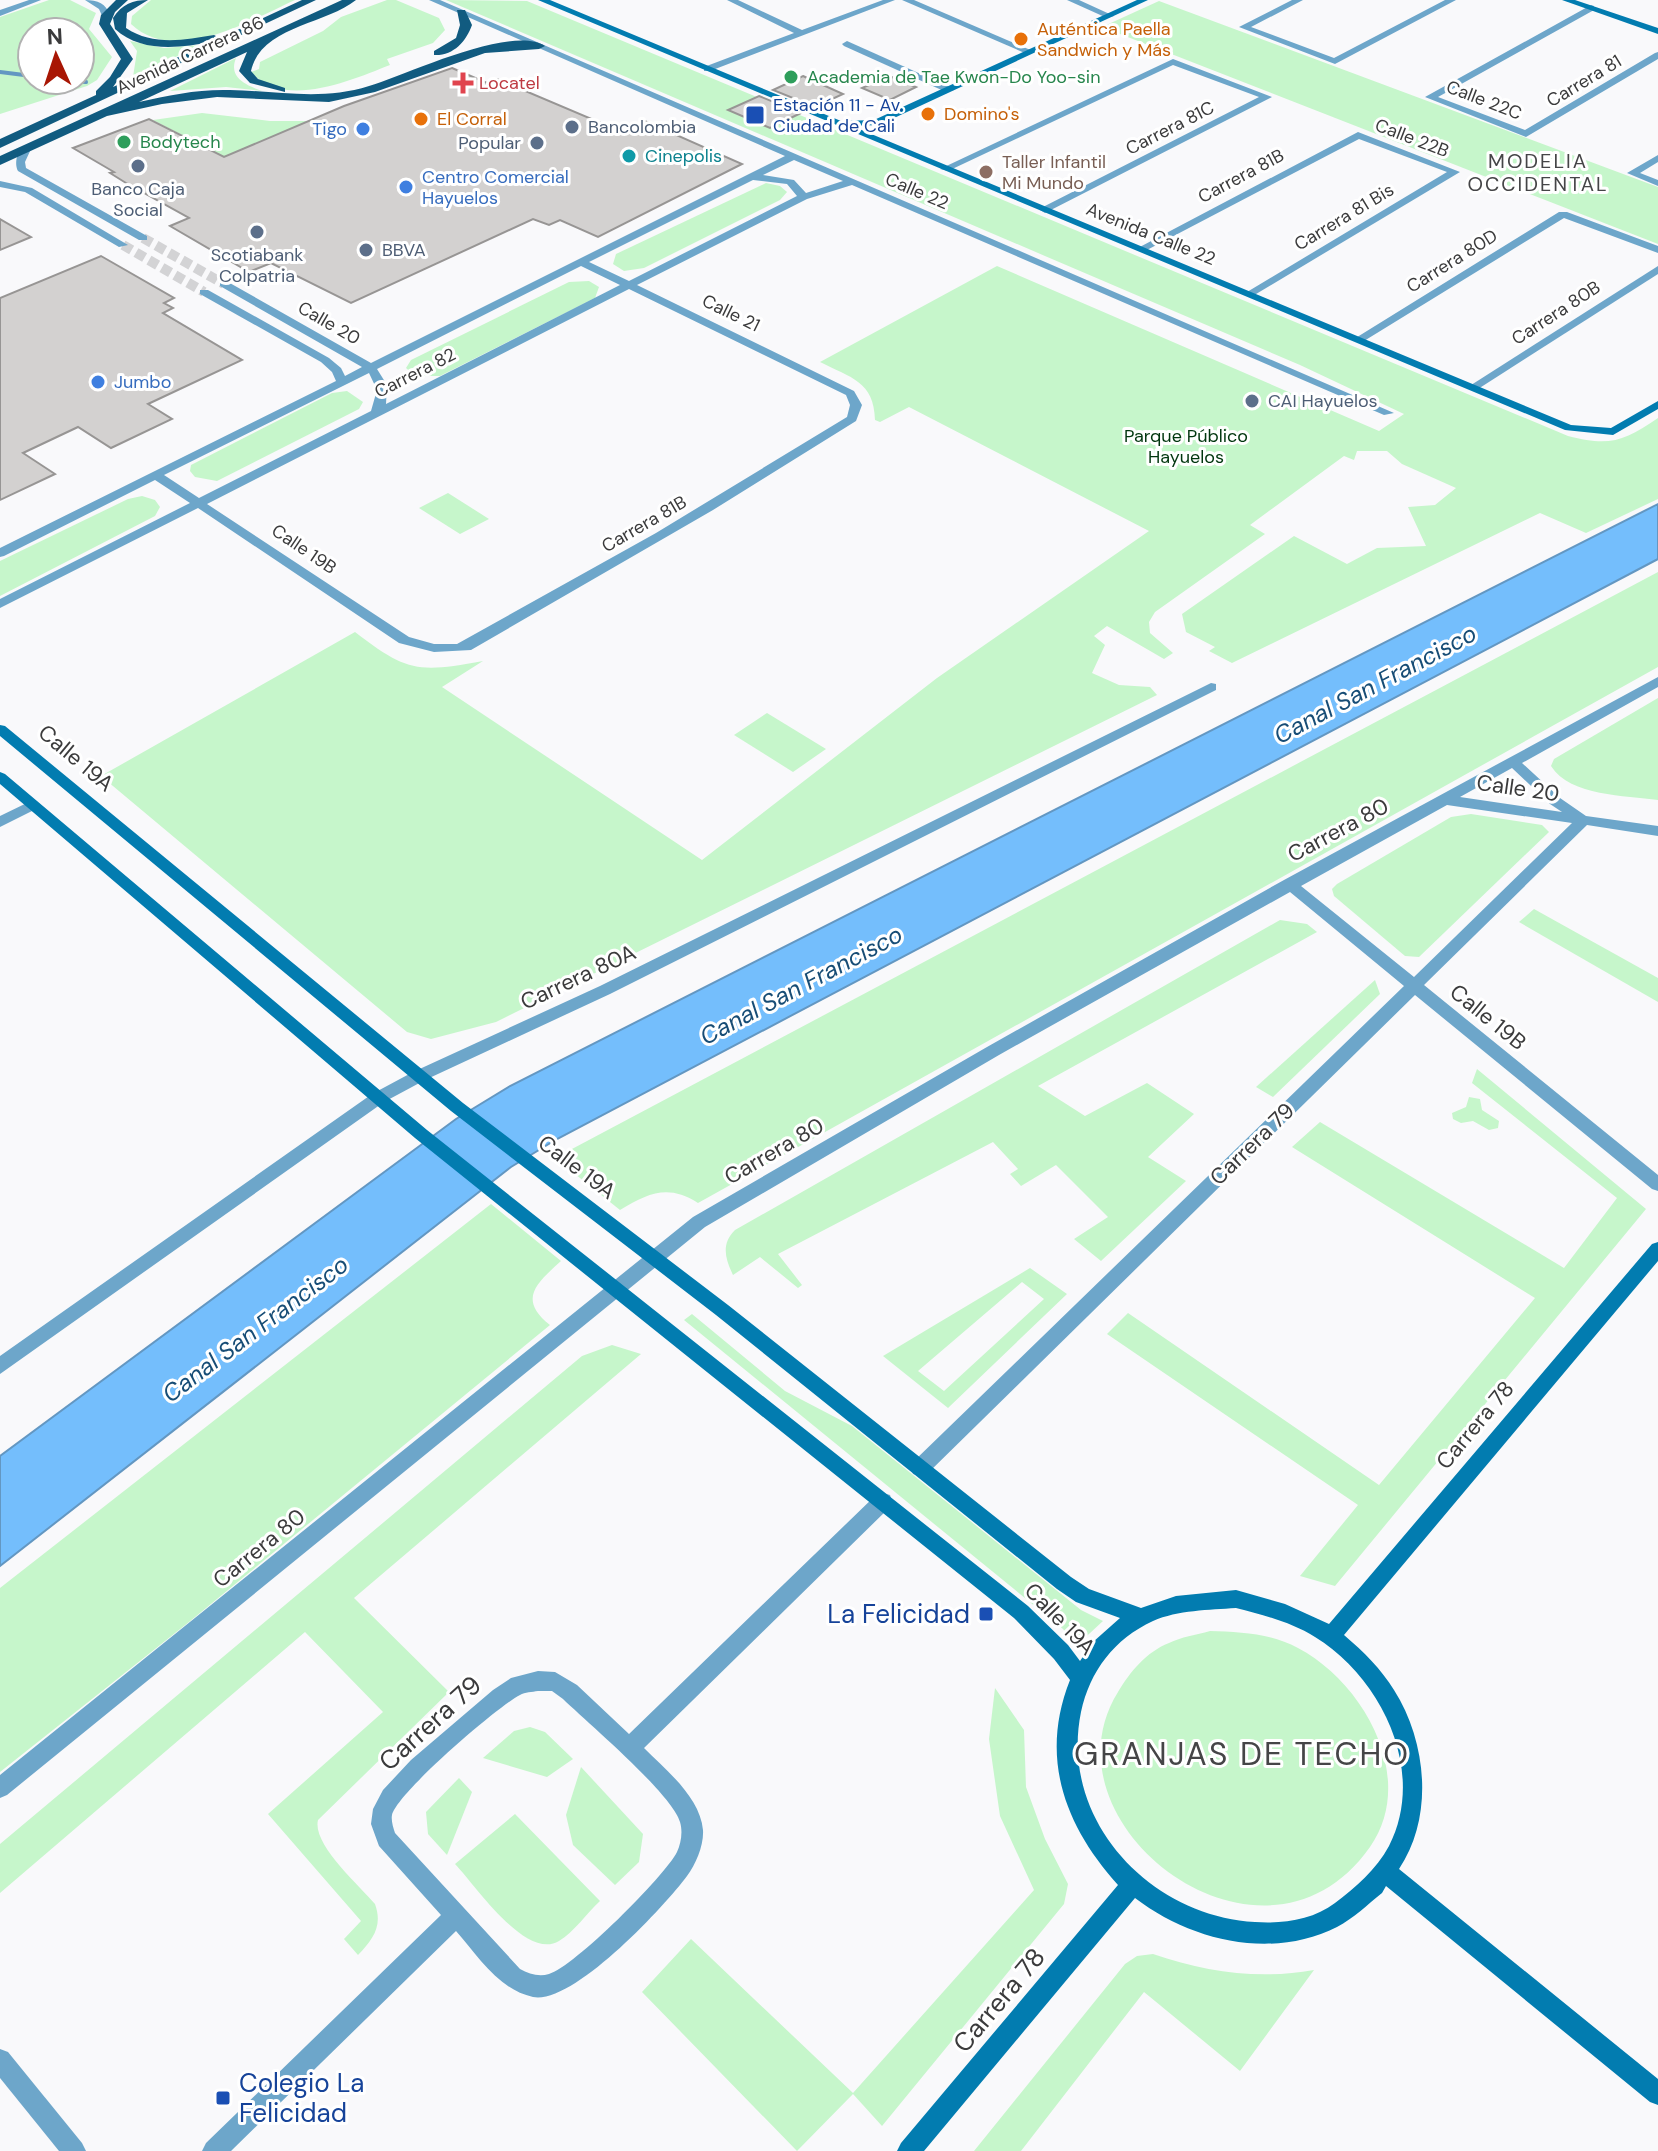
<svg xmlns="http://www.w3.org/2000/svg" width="1658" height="2151" font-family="'DM Sans',sans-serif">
	<rect width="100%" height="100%" fill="#f9f9fb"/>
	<g fill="#c6f6cb" fill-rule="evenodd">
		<path d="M49 0H70L96 13 89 29 112 57 97 80 87 86 0 114V17ZM80 32V80H32V32Z"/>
		<path d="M151 0H295C251 20 175 66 131 24L132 16Z"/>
		<path d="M387 0H396L439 18 445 30 433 43 387 59 390 65C352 80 284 110 251 72L259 69 260 62 323 31 341 17Z"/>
		<path d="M446 0 527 1 1568 436C1610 447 1624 441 1658 418V499L1586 533 1540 513 1232 663 1209 651 1215 647 1186 632 1182 614 1294 536 1347 564 1377 548 1426 546 1408 507 1435 505 1456 488 1402 464 1387 451H1357L1354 460 1344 456 1250 525 1265 534 1155 612 1149 622 1150 633 1173 653 1164 659 1107 626 1094 636 1105 645 1092 673 1119 685 1150 687 1157 695 496 1022 431 1039 407 1032 101 776 355 632C407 672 418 673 483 661L442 687 702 860 937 678 1149 531 909 407 880 422 875 420C874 381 851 378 820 362L997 266 1379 431 1404 414 1300 365Z"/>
		<path d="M1159 1 1658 187V244L1102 27Z"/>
		<path d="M130 41 164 48 201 45 133 77 137 51Z"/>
		<path d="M236 58C228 78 246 85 262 91L226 87 170 91Z"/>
		<path d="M202 113 270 121H308L224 157 153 120Z"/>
		<path d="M766 183 780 186 787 192 780 200 644 268 624 271 613 264 616 254Z"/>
		<path d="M589 281 599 287 595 298 440 376H415L406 368 411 360 569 282Z"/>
		<path d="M347 391 363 402 359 409 217 481 195 477 190 471 191 465 332 393Z"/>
		<path d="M448 493 489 519 460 534 419 508Z"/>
		<path d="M142 496 155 500 160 507 155 516 0 596V561L128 499Z"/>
		<path d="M1658 572V667L698 1203C668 1184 649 1193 620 1210L555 1158Z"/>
		<path d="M1658 698V800C1625 795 1571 797 1551 766L1554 759Z"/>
		<path d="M767 713 826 749 793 772 734 735Z"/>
		<path d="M1471 814 1542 825 1549 832 1419 957 1405 956 1334 896 1332 889 1337 884 1451 817Z"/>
		<path d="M1534 909 1658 978V1002L1519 922Z"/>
		<path d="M1280 920 1307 924 1317 932 1038 1086 1085 1116 1147 1083 1194 1114 1148 1157 1186 1181 1101 1261 1074 1239 1108 1217 1056 1165 1021 1186 1010 1174 1018 1169 993 1142 778 1254 802 1285 798 1288 760 1257 733 1275C725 1258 721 1244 735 1230Z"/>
		<path d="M1375 980 1380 994 1273 1097 1256 1087Z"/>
		<path d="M1477 1069 1646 1209 1335 1586 1300 1576 1358 1505 1107 1334 1128 1313 1379 1485 1535 1298 1292 1147 1320 1122 1564 1268 1617 1198 1472 1083Z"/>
		<path d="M1469 1097 1480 1099 1482 1110 1499 1121 1498 1128 1489 1130 1473 1121 1461 1123 1453 1119 1452 1113 1466 1107Z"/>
		<path d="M491 1204 561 1261C537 1283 517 1299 550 1325L189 1622 0 1772V1588Z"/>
		<path d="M1030 1268 1067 1294 948 1408 883 1356ZM1022 1282 1044 1299 944 1391 918 1371Z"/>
		<path d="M692 1314 785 1391 852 1426 1081 1610 1103 1621 1076 1646 1063 1629 684 1320Z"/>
		<path d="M612 1345 641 1354 354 1598 449 1692 318 1820C312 1844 359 1885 375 1904 383 1926 373 1939 358 1955L344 1939 361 1921 268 1814 383 1712 305 1632 0 1893V1844L582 1356Z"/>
		<path d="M1210 1631C1240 1632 1270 1633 1298 1648 1363 1682 1418 1778 1370 1847 1264 1998 1036 1824 1118 1692 1130 1672 1146 1652 1169 1643 1181 1637 1196 1635 1210 1631Z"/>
		<path d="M995 1688 1024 1730 1026 1787 1045 1839 1068 1884 1064 1904 882 2126 853 2094 797 2151 642 1992 691 1939 853 2093 1034 1890 1000 1816 989 1739Z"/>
		<path d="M530 1727 545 1732 573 1759 547 1777 483 1758 514 1731Z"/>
		<path d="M581 1767 643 1834 639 1862 615 1885 573 1845 566 1815Z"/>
		<path d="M459 1778 472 1792 447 1855 428 1834 426 1812Z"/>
		<path d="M515 1814 600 1901C587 1913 574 1932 559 1941 526 1961 476 1886 455 1864Z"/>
		<path d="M1153 1954C1206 1972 1258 1980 1314 1970L1240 2071 1144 1992 1021 2151H974L1125 1964 1137 1956Z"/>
	</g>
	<path fill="#74befc" stroke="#6397c2" stroke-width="2" d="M1658 504V559L557 1139 511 1167 0 1566V1456L456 1119 510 1086Z"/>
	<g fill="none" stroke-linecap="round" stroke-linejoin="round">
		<g stroke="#6397c2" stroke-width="4">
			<path d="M0 72 32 76"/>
			<path d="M61 80 86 82"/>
		</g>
	</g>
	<g fill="#d3d1d0" stroke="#979594" stroke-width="2">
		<path d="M452 68 487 83 497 79 622 132 645 121 742 164 598 237 560 220 549 225 533 219 351 303 271 263 249 272 170 226 189 218 126 183 110 173 114 172 73 148 149 119 224 157 344 106Z"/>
		<path d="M803 76 843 94 815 107 773 90Z"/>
		<path d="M889 76 916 87 890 100 862 88Z"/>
		<path d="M759 96 801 113 770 128 728 110Z"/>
		<path d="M0 219 31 237 0 250Z"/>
		<path d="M101 256 174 298 164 303 173 308 163 313 242 360 148 404 172 419 111 448 78 427 23 453 55 474 0 500V298Z"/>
	</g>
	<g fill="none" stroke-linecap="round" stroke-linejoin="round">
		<g stroke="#d3d3d5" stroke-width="10" stroke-dasharray="10 5" stroke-linecap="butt">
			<path d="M143 238 224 284"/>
			<path d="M123 245 204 292"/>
		</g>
		<g fill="#6da6ca" fill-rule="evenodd">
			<path d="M29 0H41L0 16V10Z"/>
			<path d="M85 0C98 0 106 3 110 16L103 18 99 9Z"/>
			<path d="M429 0H440L1394 413 1384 415 852 185 807 199 637 285 854 391 862 405 856 421 713 510 471 650 434 652 399 643 198 508 0 608V599L190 503 155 480 4 556 0 557V548L336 381 332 372 321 362 200 294V290H208L329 358 341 368 345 376 362 367 220 286V282H228L371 363 785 156ZM794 160 843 181 806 193 794 180 763 175ZM753 180 787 184 797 196 629 281 589 262ZM581 266 620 285 386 404 387 385 377 369ZM629 289 846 395 850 405 847 417 656 533 457 644H434L409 637 207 504ZM369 373 377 390 371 411 199 498 164 475Z"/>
			<path d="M727 0H738L802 30 883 0H895L710 71H704V67L794 33Z"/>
			<path d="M902 0H914L1035 52 1027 54Z"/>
			<path d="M1067 0H1079L1114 16 1107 18Z"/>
			<path d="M1292 0H1303L1251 27 1334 58 1445 0H1456L1335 64 1239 27Z"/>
			<path d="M1591 5 1594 6V10L1438 97 1525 130 1655 53 1658 52V59L1526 137 1425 97Z"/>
			<path d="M847 41 952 88 954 90 946 92 844 46 842 44Z"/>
			<path d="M1173 59 1272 97 1045 213 1040 210 1041 208 1259 97 1173 65 948 171 940 169Z"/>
			<path d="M1358 132 1460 172 1251 297 1247 296V292L1447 172 1359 139 1145 251 1136 249Z"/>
			<path d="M26 146 31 149 25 162 26 168 147 236V240H139L18 171C14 163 17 149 26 146Z"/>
			<path d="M1658 155V162L1640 173 1658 180V186L1627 173Z"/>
			<path d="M0 181 32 188 128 245 119 247 25 192 0 187Z"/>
			<path d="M1559 212H1567L1658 246V253L1564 218 1364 341 1354 339Z"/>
			<path d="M1658 266V274L1478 389 1468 387Z"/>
			<path d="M1658 677V687L1522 763 1560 798 1586 816 1658 826V836L1587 825 1424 985 1658 1175V1191L1652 1189 1415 995 927 1474 920 1476 913 1474 911 1468 913 1462 1404 986 1290 892 999 1055 705 1227 7 1795 0 1798V1775L693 1217 987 1047 1284 880ZM1512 768 1550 804 1562 812 1460 797ZM1447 805 1572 823 1414 977 1301 886Z"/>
			<path d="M1211 683 1216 684V690L610 994 425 1080 384 1102 0 1374V1356L372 1094 413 1072 600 986Z"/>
			<path d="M33 800 40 805 38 808 0 827V816Z"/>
			<path d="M883 1493 890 1495 892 1501 890 1507 644 1748C666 1770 700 1797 703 1830 704 1845 696 1864 687 1876 664 1907 573 2005 533 1997 499 1990 478 1956 456 1931L231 2151H202L206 2143 441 1915 379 1846 371 1824 373 1809 383 1790 411 1760 493 1690 511 1678 538 1671 555 1672 577 1685 629 1734 876 1495ZM538 1691H552L563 1699C588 1723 672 1794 680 1822 683 1832 681 1843 677 1852 665 1876 574 1967 549 1974 539 1977 529 1974 520 1969L395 1833C393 1827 391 1820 392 1815 397 1793 497 1707 520 1695 525 1692 532 1692 538 1691Z"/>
			<path d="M0 2049 8 2052 82 2143 86 2151H59L0 2078Z"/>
		</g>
		<g fill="#027cb0" fill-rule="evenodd">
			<path d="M538 0H550L841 121 874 120 1137 0H1148L879 125 852 126 1571 425 1611 428 1658 401V409L1613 435 1565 430Z"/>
			<path d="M1562 0H1575L1658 28V34Z"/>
			<path d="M0 725 5 726 463 1103 728 1305 1071 1577 1089 1589 1141 1608 1176 1596 1236 1590 1285 1604 1329 1624 1652 1244 1658 1242V1261L1344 1635C1364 1652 1381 1669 1394 1690 1427 1742 1434 1817 1399 1869L1658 2079V2105L1650 2102 1386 1886 1382 1893C1367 1905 1354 1918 1337 1927 1272 1960 1191 1941 1135 1898L924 2151H897L901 2143 1118 1885C1065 1826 1039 1758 1070 1680L1054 1659 1014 1618 415 1138 0 784V772L5 774 427 1130 1028 1606 1068 1645 1080 1661 1093 1642 1120 1618 1076 1602 1057 1589 716 1315 451 1111 0 736ZM1236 1608C1263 1615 1291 1622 1315 1637 1382 1678 1427 1772 1389 1846 1376 1870 1356 1887 1335 1903 1313 1920 1282 1924 1255 1922 1149 1916 1059 1819 1081 1712 1090 1671 1114 1639 1153 1621 1178 1610 1209 1610 1236 1608Z"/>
		</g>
		<g fill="#115b80" fill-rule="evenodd">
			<path d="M116 0H128L115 12 110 24 133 59 113 87 211 42C180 48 141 53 115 29L113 18C122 4 133 0 148 0L127 13 126 28C153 46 184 40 214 35L220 38 302 0H316L0 148V139L96 95V91L110 77 121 59 99 24 101 15Z"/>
			<path d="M342 0H356C325 25 261 26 251 71L258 79 285 88V92L250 83 239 71 247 52 139 102C169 95 199 89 230 90 278 91 322 101 369 86 406 75 511 24 545 46L539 49 485 53 375 92 329 102 217 97 162 104 107 116 0 165V156Z"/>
			<path d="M457 10H465L472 25C466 42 453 56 434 55V51L456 38 460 25Z"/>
		</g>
	</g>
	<g fill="#e8710a" stroke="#fff" stroke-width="3">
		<circle cx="1021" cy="39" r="8"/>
		<circle cx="928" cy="114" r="8"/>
		<circle cx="421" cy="119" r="8"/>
	</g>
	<g fill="#2e9e5b" stroke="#fff" stroke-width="3">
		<circle cx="791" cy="77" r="8"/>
		<circle cx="124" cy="142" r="8"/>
	</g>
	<path fill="#e0444e" stroke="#fff" stroke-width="3" d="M459 71h8v8h8v8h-8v8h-8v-8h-8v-8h8z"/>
	<g fill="#1a4fb4" stroke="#fff" stroke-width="3">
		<rect x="745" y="105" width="20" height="20" rx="4"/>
		<rect x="978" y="1606" width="16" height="16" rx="4"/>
		<rect x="215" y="2090" width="16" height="16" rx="4"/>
	</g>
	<g fill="#5c6f8a" stroke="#fff" stroke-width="3">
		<circle cx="572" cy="127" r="8"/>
		<circle cx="537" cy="143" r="8"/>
		<circle cx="138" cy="166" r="8"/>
		<circle cx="257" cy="232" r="8"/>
		<circle cx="366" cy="250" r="8"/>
		<circle cx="1252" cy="401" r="8"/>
	</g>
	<g fill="#3f7fe0" stroke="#fff" stroke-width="3">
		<circle cx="363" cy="129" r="8"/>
		<circle cx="406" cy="187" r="8"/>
		<circle cx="98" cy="382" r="8"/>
	</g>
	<circle fill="#0f9aa8" stroke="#fff" stroke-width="3" cx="629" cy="156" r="8"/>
	<circle fill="#8d6e63" stroke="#fff" stroke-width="3" cx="986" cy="172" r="8"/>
	<g text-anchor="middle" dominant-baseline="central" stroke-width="6" stroke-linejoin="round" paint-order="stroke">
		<g font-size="18" fill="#c56008" stroke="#fff" text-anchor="start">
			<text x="1037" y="29">Auténtica Paella<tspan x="1037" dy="21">Sandwich y Más</tspan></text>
			<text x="944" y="114">Domino's</text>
			<text x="437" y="119">El Corral</text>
		</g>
		<g font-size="18" fill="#3b3b3c" stroke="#fff">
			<text transform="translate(190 55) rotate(-25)">Avenida Carrera 86</text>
			<text transform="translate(1584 81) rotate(-31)">Carrera 81</text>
			<text transform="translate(1484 100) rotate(21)">Calle 22C</text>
			<text transform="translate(1170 128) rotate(-27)">Carrera 81C</text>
			<text transform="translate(1412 138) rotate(21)">Calle 22B</text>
			<text transform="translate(1241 176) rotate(-28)">Carrera 81B</text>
			<text transform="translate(917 191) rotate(23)">Calle 22</text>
			<text transform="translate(1344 217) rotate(-31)">Carrera 81 Bis</text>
			<text transform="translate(1151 234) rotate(22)">Avenida Calle 22</text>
			<text transform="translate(1452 261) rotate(-32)">Carrera 80D</text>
			<text transform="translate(731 313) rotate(26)">Calle 21</text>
			<text transform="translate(1556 313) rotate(-33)">Carrera 80B</text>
			<text transform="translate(329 323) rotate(30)">Calle 20</text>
			<text transform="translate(415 373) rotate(-27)">Carrera 82</text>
			<text transform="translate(644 524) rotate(-30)">Carrera 81B</text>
			<text transform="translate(304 549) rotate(34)">Calle 19B</text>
		</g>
		<g font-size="18" fill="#27864d" stroke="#fff" text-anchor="start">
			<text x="807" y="77">Academia de Tae Kwon-Do Yoo-sin</text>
			<text x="140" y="142">Bodytech</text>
		</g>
		<g font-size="18" fill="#be3a42" stroke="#fff" text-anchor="start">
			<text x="479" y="83">Locatel</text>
		</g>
		<g font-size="18" fill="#164399" stroke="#fff" text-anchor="start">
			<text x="773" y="105">Estación 11 - Av.<tspan x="773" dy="21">Ciudad de Cali</tspan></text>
		</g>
		<g font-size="18" fill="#4e5e75" stroke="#fff" text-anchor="start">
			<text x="588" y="127">Bancolombia</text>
			<text x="521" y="143" text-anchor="end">Popular</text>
			<text x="138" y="189" text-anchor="middle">Banco Caja<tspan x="138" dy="21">Social</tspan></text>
			<text x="382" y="250">BBVA</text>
			<text x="257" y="255" text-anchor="middle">Scotiabank<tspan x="257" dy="21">Colpatria</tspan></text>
			<text x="1268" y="401">CAI Hayuelos</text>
		</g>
		<g font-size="18" fill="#366cbe" stroke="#fff" text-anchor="start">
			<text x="347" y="129" text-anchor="end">Tigo</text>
			<text x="422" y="177">Centro Comercial<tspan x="422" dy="21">Hayuelos</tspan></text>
			<text x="114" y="382">Jumbo</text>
		</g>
		<g font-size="18" fill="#0d838f" stroke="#fff" text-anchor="start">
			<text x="645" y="156">Cinepolis</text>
		</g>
		<g font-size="18" fill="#785e54" stroke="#fff" text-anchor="start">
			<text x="1002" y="162">Taller Infantil<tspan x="1002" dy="21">Mi Mundo</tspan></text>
		</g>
		<g font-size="18" fill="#00360e" stroke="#fff">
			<text x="1186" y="436">Parque Público<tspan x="1186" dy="21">Hayuelos</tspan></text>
		</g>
		<g font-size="20" letter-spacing="2" fill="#454547" stroke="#fff">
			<text x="1538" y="161">MODELIA<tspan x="1538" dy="23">OCCIDENTAL</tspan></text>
		</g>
		<g font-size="22" fill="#3b3b3c" stroke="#fff">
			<text transform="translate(76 758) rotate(40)">Calle 19A</text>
			<text transform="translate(1518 788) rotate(8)">Calle 20</text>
			<text transform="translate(1338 830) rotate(-28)">Carrera 80</text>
			<text transform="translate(578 977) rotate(-25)">Carrera 80A</text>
			<text transform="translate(1488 1017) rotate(39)">Calle 19B</text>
			<text transform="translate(1252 1144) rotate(-44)">Carrera 79</text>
			<text transform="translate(774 1151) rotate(-30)">Carrera 80</text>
			<text transform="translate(577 1167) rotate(37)">Calle 19A</text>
			<text transform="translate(1475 1425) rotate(-50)">Carrera 78</text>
			<text transform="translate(259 1548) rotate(-39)">Carrera 80</text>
			<text transform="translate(1060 1619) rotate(46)">Calle 19A</text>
		</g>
		<g font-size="24" font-style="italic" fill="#174d76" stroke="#fff">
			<text transform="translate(1375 684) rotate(-28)">Canal San Francisco</text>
			<text transform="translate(801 985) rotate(-28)">Canal San Francisco</text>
			<text transform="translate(255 1329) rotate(-37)">Canal San Francisco</text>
		</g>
		<g font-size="26" fill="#164399" stroke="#fff" text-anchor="end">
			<text x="970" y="1614">La Felicidad</text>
			<text x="239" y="2083" text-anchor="start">Colegio La<tspan x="239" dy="30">Felicidad</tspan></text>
		</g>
		<g font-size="26" fill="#3b3b3c" stroke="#fff">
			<text transform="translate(430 1723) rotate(-42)">Carrera 79</text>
			<text transform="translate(999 2000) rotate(-50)">Carrera 78</text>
		</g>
		<g font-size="32" letter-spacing="2" fill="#454547" stroke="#fff">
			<text x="1242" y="1754">GRANJAS DE TECHO</text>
		</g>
	</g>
	<g transform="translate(56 56) rotate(357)"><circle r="38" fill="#ffffff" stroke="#b1b1b1" stroke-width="2"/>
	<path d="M0-6L14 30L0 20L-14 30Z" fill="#a81604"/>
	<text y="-12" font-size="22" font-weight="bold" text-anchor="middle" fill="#3b3b3c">N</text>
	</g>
</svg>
